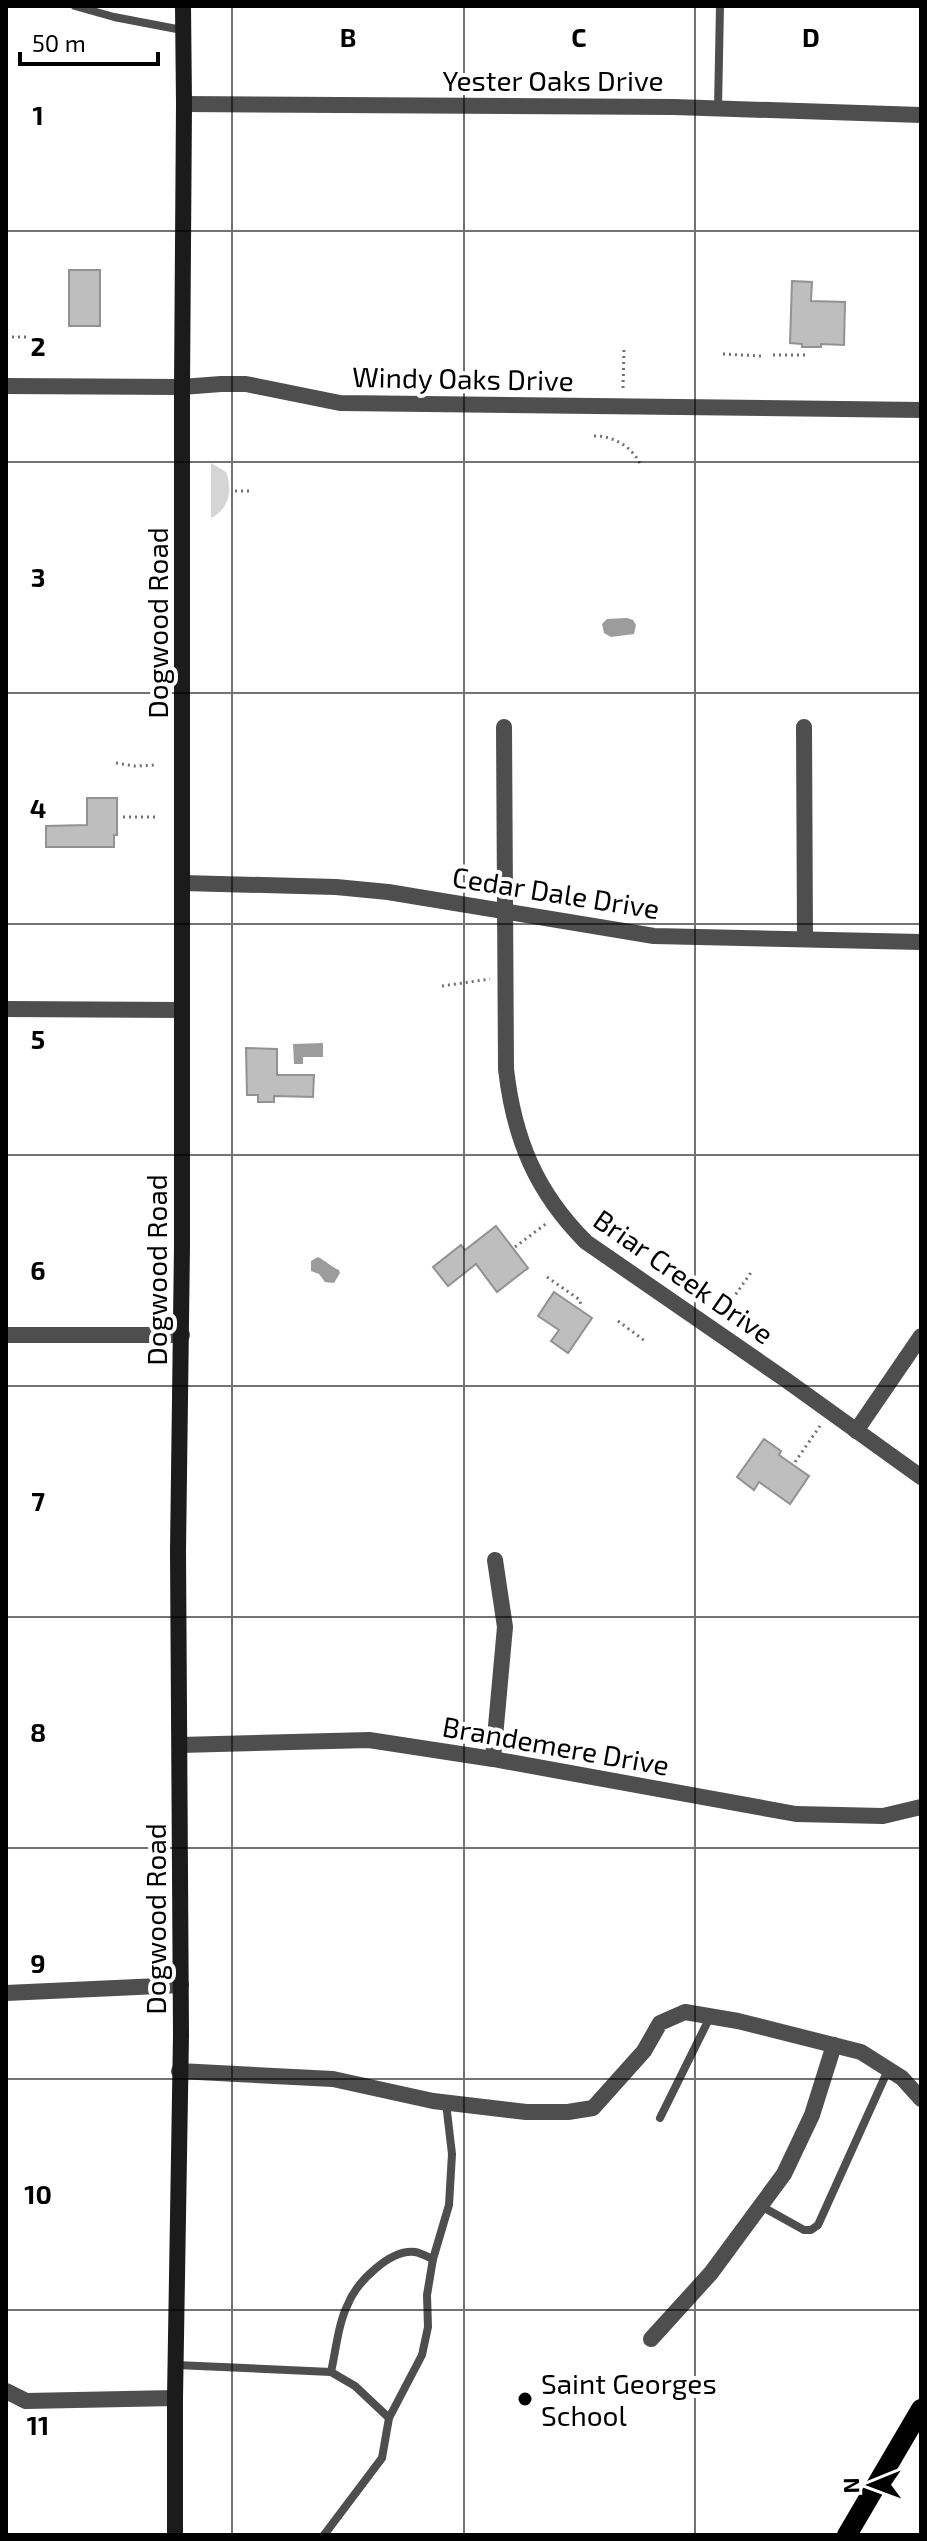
<svg xmlns="http://www.w3.org/2000/svg" width="927" height="2541" font-family="'Exo 2',sans-serif">
	<rect width="100%" height="100%" fill="#fff"/>
	<path fill="#d5d5d5" d="M211 463 226 472C233 490 229 509 211 518Z"/>
	<g fill="#9c9c9c">
		<path d="M627 618 633 620 636 625 634 634 611 637 604 633 602 624 607 619Z"/>
		<path d="M323 1043V1057H303V1064H294L293 1044Z"/>
		<path d="M318 1257C326 1261 330 1266 339 1270L340 1273 334 1283 325 1282 319 1274 311 1271V1261Z"/>
	</g>
	<g fill="#bebebe" stroke="#929292" stroke-width="2">
		<rect x="69" y="270" width="31" height="56"/>
		<path d="M792 281 812 282 811 301 845 302 844 345 821 344V347H802V344L790 343Z"/>
		<path d="M87 798H117V835H114V847H46V826L87 825Z"/>
		<path d="M246 1048 277 1049V1075H314L313 1097 274 1096V1102H258V1095H247Z"/>
		<path d="M496 1226 528 1268 497 1292 476 1264 448 1286 433 1267 461 1245 465 1250Z"/>
		<path d="M554 1292 592 1318 568 1353 551 1341 559 1330 538 1316Z"/>
		<path d="M764 1439 781 1451 779 1455 809 1476 790 1504 759 1482 754 1490 737 1477Z"/>
	</g>
	<g fill="none" stroke-linecap="round" stroke-linejoin="round">
		<g stroke="#707070" stroke-width="3" stroke-dasharray="2 4" stroke-linecap="butt">
			<path d="M6 337H28"/>
			<path d="M723 354 761 356"/>
			<path d="M773 355H808"/>
			<path d="M623 388 624 348"/>
			<path d="M594 436C614 436 633 447 641 466"/>
			<path d="M235 491H252"/>
			<path d="M116 763 135 766 156 765"/>
			<path d="M123 817H156"/>
			<path d="M442 986 490 979"/>
			<path d="M515 1247 547 1223"/>
			<path d="M547 1277 580 1300 581 1308"/>
			<path d="M722 1314 752 1271"/>
			<path d="M618 1321 645 1341"/>
			<path d="M795 1462 820 1426"/>
		</g>
		<g stroke="#4e4e4e" stroke-width="8">
			<path d="M75 6 114 17 182 30"/>
			<path d="M718 108 720 6"/>
			<path d="M660 2118 710 2017"/>
			<path d="M761 2206 804 2230H811L818 2225 888 2070"/>
			<path d="M176 2365 331 2372 355 2386 389 2418 382 2458 324 2535"/>
			<path d="M331 2372C336 2350 338 2324 348 2304 357 2282 390 2249 415 2252 421 2253 428 2257 433 2259"/>
			<path d="M389 2418 422 2355 428 2327 427 2295 433 2259 449 2205 452 2154 446 2103"/>
		</g>
		<g stroke="#4e4e4e" stroke-width="16">
			<path d="M184 104 674 107 921 115"/>
			<path d="M6 386 182 387 221 384H246L340 403 921 410"/>
			<path d="M504 727 506 1069C514 1139 536 1192 586 1242L786 1380 921 1477"/>
			<path d="M804 727 805 938"/>
			<path d="M183 883 336 887 388 892 654 936 921 942"/>
			<path d="M6 1009 181 1010"/>
			<path d="M6 1335H182"/>
			<path d="M856 1431 921 1336"/>
			<path d="M180 1745 369 1740 493 1759 796 1814 883 1816 921 1807"/>
			<path d="M493 1759 505 1627 495 1560"/>
			<path d="M6 1993 181 1985"/>
			<path d="M179 2071 333 2079 433 2101 526 2112H568L593 2108 644 2051 660 2023 685 2012 738 2021 861 2052 902 2078 921 2099"/>
			<path d="M651 2339 711 2273 784 2174 812 2115 834 2045"/>
			<path d="M6 2391 26 2401 175 2398"/>
		</g>
		<path stroke="#1b1b1b" stroke-width="16" d="M175 2535V2398L181 2035 178 1551 182 1246V387L184 104 183 6"/>
		<path stroke="#000" stroke-width="20" d="M847 2535 921 2409"/>
	</g>
	<path fill="none" stroke="#000" stroke-width="2" stroke-opacity="0.55" d="M232 6V2535M464 6V2535M695 6V2535M6 231H921M6 462H921M6 693H921M6 924H921M6 1155H921M6 1386H921M6 1617H921M6 1848H921M6 2079H921M6 2310H921"/>
	<circle fill="#000" stroke="#fff" stroke-width="3" cx="525" cy="2399" r="8"/>
	<g text-anchor="middle" dominant-baseline="central" stroke-width="8" stroke-linejoin="round" paint-order="stroke">
		<g font-size="28" fill="#000" stroke="#fff">
			<text x="553" y="80">Yester Oaks Drive</text>
			<text transform="translate(463 378) rotate(1)">Windy Oaks Drive</text>
			<text transform="translate(157 623) rotate(-90)">Dogwood Road</text>
			<text transform="translate(556 892) rotate(9)">Cedar Dale Drive</text>
			<text transform="translate(156 1270) rotate(-90)">Dogwood Road</text>
			<text transform="translate(684 1276) rotate(35)">Briar Creek Drive</text>
			<text transform="translate(556 1745) rotate(10)">Brandemere Drive</text>
			<text transform="translate(155 1919) rotate(-90)">Dogwood Road</text>
		</g>
		<g font-size="28" fill="#000" stroke="#fff" text-anchor="start">
			<text x="541" y="2383">Saint Georges<tspan x="541" dy="32">School</tspan></text>
		</g>
	</g>
	<g font-size="26" text-anchor="middle" font-weight="bold" fill="#000" stroke="#fff" stroke-width="8" stroke-linejoin="round" paint-order="stroke">
		<text x="348" y="47">B</text>
		<text x="579" y="47">C</text>
		<text x="811" y="47">D</text>
		<text x="38" y="125">1</text>
		<text x="38" y="356">2</text>
		<text x="38" y="587">3</text>
		<text x="38" y="818">4</text>
		<text x="38" y="1049">5</text>
		<text x="38" y="1280">6</text>
		<text x="38" y="1511">7</text>
		<text x="38" y="1742">8</text>
		<text x="38" y="1973">9</text>
		<text x="38" y="2204">10</text>
		<text x="38" y="2435">11</text>
	</g>
	<rect width="927" height="2541" fill="none" stroke="#000000" stroke-width="16"/>
	<g transform="translate(871 2485) rotate(269)" stroke="#ffffff" stroke-width="6" paint-order="stroke">
	<path d="M0-6L14 30L0 20L-14 30Z" fill="#000000"/>
	<text y="-12" font-size="22" font-weight="bold" text-anchor="middle" fill="#000000">N</text>
	</g>
	<path d="M20 52v12h138v-12" fill="none" stroke="#000000" stroke-width="4"/>
	<text x="32" y="52" font-size="24" fill="#000000" stroke="#ffffff" stroke-width="6" paint-order="stroke">50 m</text>
</svg>
